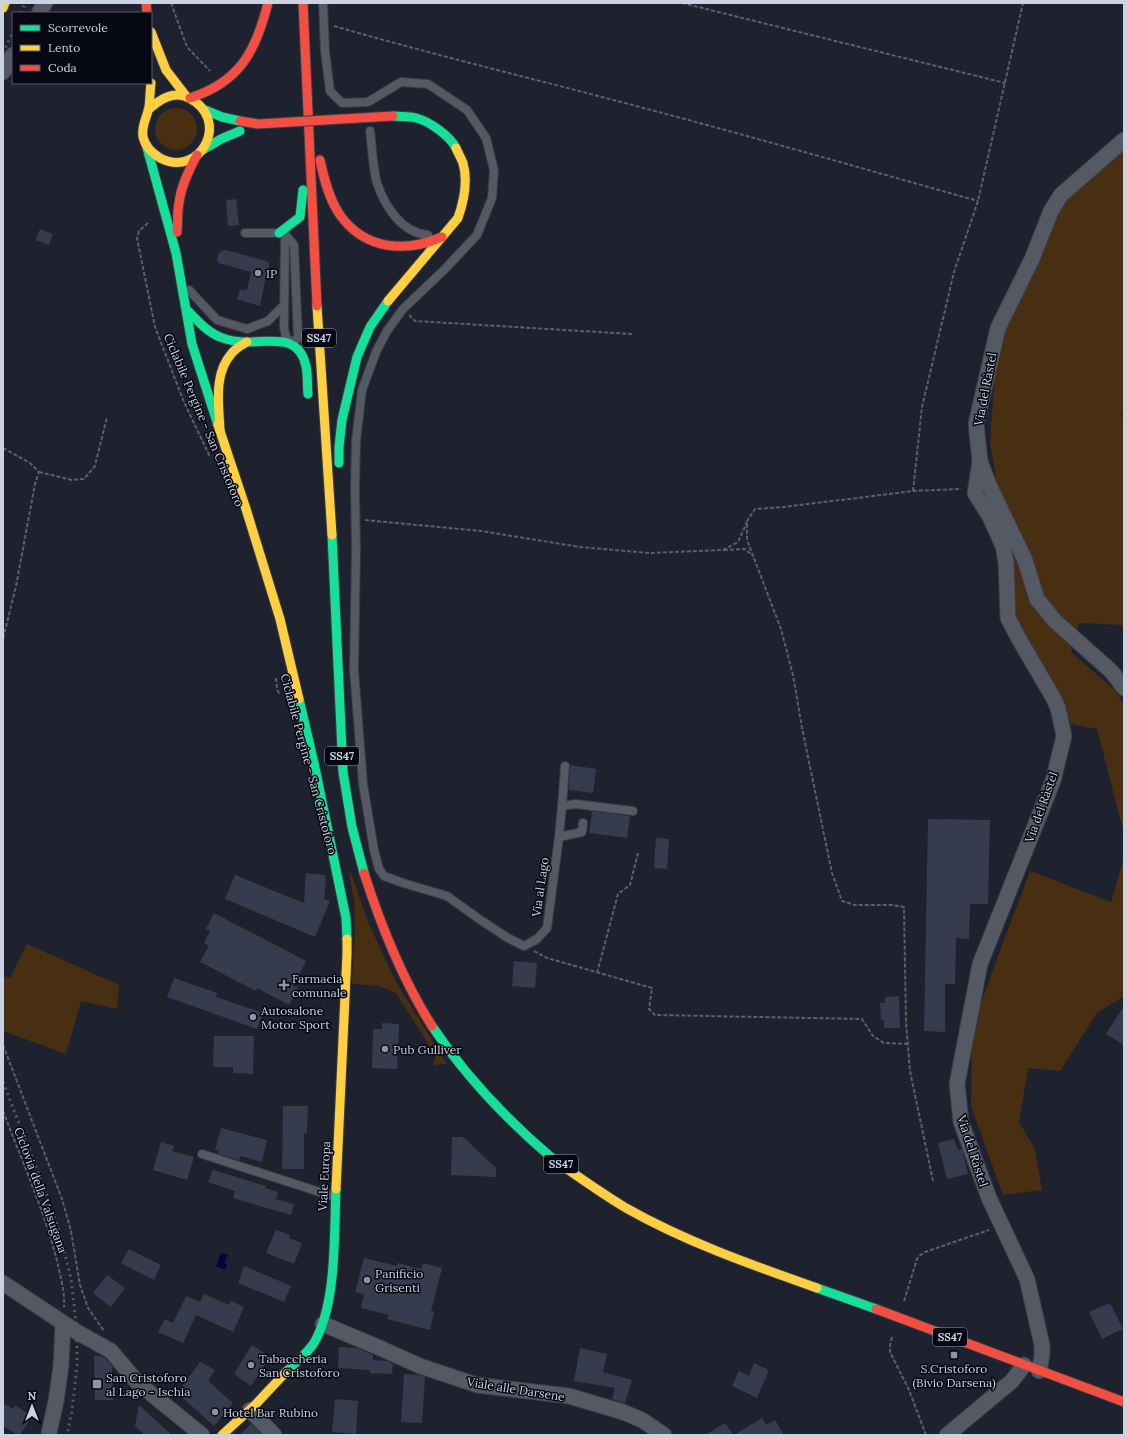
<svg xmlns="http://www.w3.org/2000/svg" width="1127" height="1438" font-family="Lora,serif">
	<rect width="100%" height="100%" fill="#1e222f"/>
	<g fill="#482f12">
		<circle cx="176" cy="129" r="21"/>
		<path d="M1124 149V412L1122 415 1124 421V625L1079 623 1071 652 1117 692 1124 706V834L1097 729 1071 724 1010 610 1009 557 990 442 997 345 1062 199Z"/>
		<path d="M1124 858V996L1097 1013 1060 1071 1028 1068 1019 1122 1035 1149 1042 1190 1003 1195 971 1106 972 1026 1030 871 1111 902Z"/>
		<path d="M349 873H351L368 922 396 982 447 1064 433 1065 436 1056 396 993 378 986 352 984 355 929 354 901Z"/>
		<path d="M27 944 119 985 117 1009 81 1001 66 1054 3 1031V976L10 978Z"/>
	</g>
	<path fill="#05033e" d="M221 1253 228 1255 224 1263 227 1264 225 1270 216 1266Z"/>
	<g fill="#363c4e">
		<path d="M236 199 239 225 228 226 226 200Z"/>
		<path d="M40 229 53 234 49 245 36 240Z"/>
		<path d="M226 250 269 262V272L266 276 260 306 237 299 240 290H247L251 272 219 263 217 260 218 254 222 251Z"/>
		<path d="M570 765 596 769 593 793 569 790Z"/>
		<path d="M592 811 630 816 627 838 589 833Z"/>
		<path d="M928 819 990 820 988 904H970L969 939 956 938 955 984H945V1032L924 1031Z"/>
		<path d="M656 838 669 839 667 869 654 868Z"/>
		<path d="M306 873 325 875 326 880 324 899 330 901 315 937 225 899 235 875 304 903Z"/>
		<path d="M214 913 306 961 294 986 298 988 289 1005 257 988 256 991 200 962 209 946 204 943 210 931 206 929Z"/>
		<path d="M514 961 537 963 535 988 512 986Z"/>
		<path d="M174 978 217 993 216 997 263 1013 257 1029 167 997Z"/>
		<path d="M899 996 900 1028H884V1020H881L880 1003H885V997Z"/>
		<path d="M1124 1006V1045L1106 1034Z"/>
		<path d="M382 1023 399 1024 397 1069 372 1068 373 1029H382Z"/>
		<path d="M214 1036H254L253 1074 233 1073V1067H213Z"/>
		<path d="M283 1106H308L307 1133H304V1169H282Z"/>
		<path d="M221 1128 267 1140 262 1162 241 1156 239 1160 218 1154 219 1151 215 1150Z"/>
		<path d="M452 1137H463L496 1168V1177L451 1175Z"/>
		<path d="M954 1139 958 1150 962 1149 968 1174 947 1179 938 1143Z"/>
		<path d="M161 1142 174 1146 172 1151 194 1157 187 1180 153 1170Z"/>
		<path d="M213 1170 266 1186 265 1188 278 1192 276 1199 294 1204 291 1215 233 1198 235 1191 208 1182Z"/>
		<path d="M276 1230 290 1235 289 1238 302 1243 294 1264 266 1253Z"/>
		<path d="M129 1249 161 1265 154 1280 121 1263Z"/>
		<path d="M364 1258 397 1266V1263L421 1269 423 1263 442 1268 431 1311 434 1312 430 1330 387 1319 389 1315 361 1308 364 1294 355 1292Z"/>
		<path d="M244 1266 291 1286 284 1302 238 1283Z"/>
		<path d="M107 1275 125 1288 111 1307 93 1293Z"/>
		<path d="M204 1294 229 1305 231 1301 244 1307 233 1332 196 1315 183 1343 158 1332 165 1319 173 1323 186 1296 200 1302Z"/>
		<path d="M1110 1303 1123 1329 1102 1339 1089 1312Z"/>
		<path d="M252 1345 270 1357 251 1386 234 1374Z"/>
		<path d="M339 1347 357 1348 373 1355V1360L387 1361 393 1364 392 1374 370 1373V1370L338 1368Z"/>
		<path d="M580 1348 607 1354 603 1372 632 1380 625 1403 612 1399 615 1388 574 1381Z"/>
		<path d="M94 1356H101L105 1358 112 1366 113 1400H95Z"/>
		<path d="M200 1362 215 1370 208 1381 233 1403 214 1426 177 1393Z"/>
		<path d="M754 1363 769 1370 757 1398 732 1386 739 1371 749 1376Z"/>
		<path d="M404 1374 419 1375 425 1377 422 1423 401 1422Z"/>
		<path d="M335 1399 358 1401 356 1434 332 1432Z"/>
		<path d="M3 1403 13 1409 15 1405 32 1416 20 1435H18L3 1426Z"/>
		<path d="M139 1405 172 1435H145L135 1426Z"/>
		<path d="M762 1418 766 1425 775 1420 784 1435H734Z"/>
		<path d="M725 1423 733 1435H705Z"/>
		<path d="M251 1424 262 1435H240Z"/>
	</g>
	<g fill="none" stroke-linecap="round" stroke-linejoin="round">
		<g stroke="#393c47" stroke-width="10">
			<g id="lane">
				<path d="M323 3 325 51 330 91 342 103 368 102 401 82 428 84 467 110 486 138 494 170 492 198 477 235 444 270 403 309 387 331 376 352 362 390 356 441 355 488 356 550 354 670 363 784 374 850 379 869 384 876 403 883 447 896 482 921 508 938 524 946 537 939 547 928 559 837 562 806 576 804 633 811"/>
				<path d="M370 131C372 146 373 170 377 183 385 207 402 233 428 235"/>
				<path d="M245 233H279L285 234 294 245 298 337 293 344 286 337 284 328 285 234"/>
				<path d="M189 290 217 320 247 329 268 321 284 305"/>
				<path d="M562 806 565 766"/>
				<path d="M559 837 582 832 583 823"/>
				<path d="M202 1154 335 1197"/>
			</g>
		</g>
		<g stroke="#393c47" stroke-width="17">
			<g id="street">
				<path d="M39 13 45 3"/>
				<path d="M3 72 13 55"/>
				<path d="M981 464 989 485 1025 560 1037 599 1055 621 1112 672 1124 688"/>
				<path d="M3 1283 77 1332 111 1351 138 1383 202 1435"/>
				<path d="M323 1324 380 1348 420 1366 477 1385 569 1396 623 1412 642 1420 664 1435"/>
				<path d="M1039 1371 1042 1355V1345L1027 1279 989 1198 961 1122 957 1084 980 964 1053 781 1064 736 1058 708 1054 699 1019 639 1008 618 1006 563 1003 546 990 517 975 493 980 461 976 424 998 328 1032 259 1051 211 1061 195 1124 140"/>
				<path d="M250 1410 274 1435"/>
				<path d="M49 1433 56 1401 61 1366 63 1323"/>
				<path d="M947 1435 1012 1381 1024 1365"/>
			</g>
		</g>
		<g stroke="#393c47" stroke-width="11">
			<g id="fast">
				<path d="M205 110 222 117 240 121"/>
				<path d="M393 116C400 117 408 116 416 118 429 121 450 136 456 148"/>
				<path d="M146 144 176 253 192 344 218 425"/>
				<path d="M204 149 221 139 240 131"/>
				<path d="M279 233 300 217 303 190"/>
				<path d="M187 310C197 320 207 332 220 337 229 341 239 342 248 342 272 342 299 334 306 366 308 375 307 385 308 394"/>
				<path d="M339 463V447L342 420 357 357 370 327 388 301"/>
				<path d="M332 535 343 772 352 827 364 873"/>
				<path d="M299 699 314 763 346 918 347 939"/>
				<path d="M432 1026C466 1077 507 1120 553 1159"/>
				<path d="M817 1288 876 1309"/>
				<path d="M286 1372C295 1363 307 1354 314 1343 337 1304 334 1234 336 1189"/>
			</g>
		</g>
		<g stroke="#393c47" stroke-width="11">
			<g id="slow">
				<path d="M3 8 5 3"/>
				<path d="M151 32 166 70 186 96"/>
				<path d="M148 110C159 100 173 90 189 98 232 120 200 179 160 158 152 153 145 146 143 137 141 125 147 118 149 107 150 99 150 91 151 83"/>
				<path d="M388 301 458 218C464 201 468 181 463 163 461 158 458 153 456 148"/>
				<path d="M317 306 332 535"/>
				<path d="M218 425 246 509 280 619 299 699"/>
				<path d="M220 431C219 405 213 374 232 353 236 348 242 345 247 342"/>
				<path d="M553 1159C577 1176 601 1193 626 1208 686 1242 752 1265 817 1288"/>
				<path d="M336 1189 347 954V939"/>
				<path d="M222 1435 256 1404 286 1372"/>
			</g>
		</g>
		<g stroke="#393c47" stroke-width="11">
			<g id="jam">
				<path d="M146 3 147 13"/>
				<path d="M303 3 317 306"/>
				<path d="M190 98C240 82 256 51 268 3"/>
				<path d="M320 160C324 179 329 199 340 215 365 250 405 253 442 237"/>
				<path d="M177 232C178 222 177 213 179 203 181 186 189 170 197 155"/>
				<path d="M364 873C381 926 402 979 432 1026"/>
				<path d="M876 1309 1124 1402"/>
			</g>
		</g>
		<g stroke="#5d6069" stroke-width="2" stroke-dasharray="4 2" stroke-linecap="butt">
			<path d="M171 3 187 47 210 71"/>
			<path d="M682 3 1005 83"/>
			<path d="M334 26C434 55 535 79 636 106 750 136 864 169 978 201"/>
			<path d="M148 223 139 231 137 238 155 327 184 402 210 457"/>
			<path d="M409 315 415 321 632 334"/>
			<path d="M3 448 30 463 39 472 35 484 16 586 3 639"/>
			<path d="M39 472 72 480 84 479 95 466 107 417"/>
			<path d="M913 491 922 407 954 272 978 201 1023 3"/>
			<path d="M365 520 481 531 580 547 649 553 723 550 738 542 747 522"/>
			<path d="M724 550 745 549 753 556"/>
			<path d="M276 678 277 689 280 695"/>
			<path d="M534 951 547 958 652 988 649 1009 655 1015 862 1019 873 1036 884 1043 908 1044"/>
			<path d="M597 973 618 894 630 885 638 853"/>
			<path d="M3 1045 62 1199 71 1231 80 1285 88 1308 104 1331"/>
			<path d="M3 1111C22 1161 45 1212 58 1265 61 1279 65 1293 64 1307"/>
			<path d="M933 1181 910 1071 906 1022 904 907 892 905H855L842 901 832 873 802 728 793 675 781 629 747 540V521L755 509 784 507 913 491 961 489"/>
			<path d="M904 1301 917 1259 919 1256 925 1252 989 1230"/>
			<path d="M892 1337 890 1346V1352L909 1390 926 1435"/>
		</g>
		<use href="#lane" stroke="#555963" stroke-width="8"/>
		<use href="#street" stroke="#555963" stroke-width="15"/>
		<use href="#fast" stroke="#16e098" stroke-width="9"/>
		<use href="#slow" stroke="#ffcf43" stroke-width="9"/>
		<use href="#jam" stroke="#f24e42" stroke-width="9"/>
		<g stroke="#555963" stroke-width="3" stroke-dasharray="2 4" stroke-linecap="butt">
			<path d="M21 13 25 3"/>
			<path d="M3 53 13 31"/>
			<path d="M3 1082 46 1193 58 1228 71 1278 77 1332V1365L72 1411 67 1435"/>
		</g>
		<g stroke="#393c47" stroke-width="11" stroke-linecap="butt">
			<path id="jam-bridge" d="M240 121 258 124 393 116"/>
		</g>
		<use href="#jam-bridge" stroke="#f24e42" stroke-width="9"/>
	</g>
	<g fill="#8f94a3" stroke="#060913" stroke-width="1.5">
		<circle cx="258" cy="273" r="4"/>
		<path d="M282 979h4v4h4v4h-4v4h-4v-4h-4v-4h4z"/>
		<circle cx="253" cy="1017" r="4"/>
		<circle cx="385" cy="1049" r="4"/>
		<circle cx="367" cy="1280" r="4"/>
		<rect x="950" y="1351" width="8" height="8" rx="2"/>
		<circle cx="251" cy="1365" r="4"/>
		<rect x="92" y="1379" width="10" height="10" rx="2"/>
		<circle cx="215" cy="1412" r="4"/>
	</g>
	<g text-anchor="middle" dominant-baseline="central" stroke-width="3" stroke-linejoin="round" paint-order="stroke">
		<g fill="#060913" stroke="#9196a4" stroke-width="1">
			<rect x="302" y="329" width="34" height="18" rx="3"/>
			<rect x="325" y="747" width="34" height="18" rx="3"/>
			<rect x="544" y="1155" width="34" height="18" rx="3"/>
			<rect x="933" y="1328" width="34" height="18" rx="3"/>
		</g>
		<g font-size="11" font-weight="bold" fill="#ccd2e2">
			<text x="319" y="338">SS47</text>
			<text x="342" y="756">SS47</text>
			<text x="561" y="1164">SS47</text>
			<text x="950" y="1337">SS47</text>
		</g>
		<g font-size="12" fill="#ccd2e2" stroke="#060913" text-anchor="start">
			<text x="266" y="273">IP</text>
			<text x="292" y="978">Farmacia<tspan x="292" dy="14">comunale</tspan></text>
			<text x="261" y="1010">Autosalone<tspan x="261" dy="14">Motor Sport</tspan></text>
			<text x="393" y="1049">Pub Gulliver</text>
			<text x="375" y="1273">Panificio<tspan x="375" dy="14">Grisenti</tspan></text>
			<text x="259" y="1358">Tabaccheria<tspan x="259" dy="14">San Cristoforo</tspan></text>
			<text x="954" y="1368" text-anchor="middle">S.Cristoforo<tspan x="954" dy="14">(Bivio Darsena)</tspan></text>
			<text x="106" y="1377">San Cristoforo<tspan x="106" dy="14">al Lago - Ischia</tspan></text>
			<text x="223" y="1412">Hotel Bar Rubino</text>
		</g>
		<g font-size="12" fill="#ccd2e2" stroke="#060913">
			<text transform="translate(985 389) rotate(-79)">Via del Ràstel</text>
			<text transform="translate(204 420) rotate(67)">Ciclabile Pergine - San Cristoforo</text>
			<text transform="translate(309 764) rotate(75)">Ciclabile Pergine - San Cristoforo</text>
			<text transform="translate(1041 807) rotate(-70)">Via del Ràstel</text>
			<text transform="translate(540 887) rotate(-82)">Via al Lago</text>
			<text transform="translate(973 1151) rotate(72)">Via del Ràstel</text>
			<text transform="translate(324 1176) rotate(-87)">Viale Europa</text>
			<text transform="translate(41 1190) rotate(70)">Ciclovia della Valsugana</text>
			<text transform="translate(516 1389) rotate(9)">Viale alle Darsene</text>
		</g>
	</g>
	<rect width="1127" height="1438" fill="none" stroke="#ccd2e2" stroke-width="8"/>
	<rect x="12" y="12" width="140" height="72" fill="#060913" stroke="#555966"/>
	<rect x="20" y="25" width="20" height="6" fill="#16e098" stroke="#555966"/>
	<text x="48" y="32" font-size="12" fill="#ccd2e2">Scorrevole</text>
	<rect x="20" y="45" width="20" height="6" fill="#ffcf43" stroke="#555966"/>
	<text x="48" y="52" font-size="12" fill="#ccd2e2">Lento</text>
	<rect x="20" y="65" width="20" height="6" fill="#f24e42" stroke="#555966"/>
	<text x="48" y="72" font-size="12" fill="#ccd2e2">Coda</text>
	<g transform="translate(32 1406)" stroke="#060913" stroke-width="3" paint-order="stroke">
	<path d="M0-3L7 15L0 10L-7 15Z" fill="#ccd2e2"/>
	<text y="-6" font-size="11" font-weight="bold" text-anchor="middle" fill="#ccd2e2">N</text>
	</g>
</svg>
